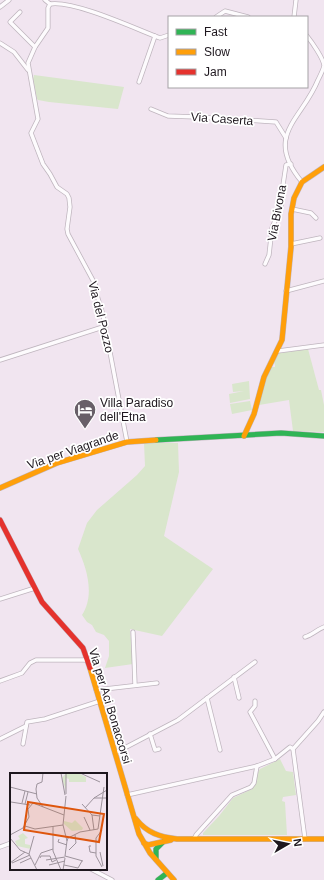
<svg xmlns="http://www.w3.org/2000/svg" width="324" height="880" font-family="Arial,sans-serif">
	<rect width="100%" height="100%" fill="#f1e5f0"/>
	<g fill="#d9e6cc">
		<path d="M34 75 124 87 118 109 49 102 38 100 37 99 33 79Z"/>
		<path d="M308 349 319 390H321L324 405V432L293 431 289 400 259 405 263 383 271 367H275V365L274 362 279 353Z"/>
		<path d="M249 381 250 399 230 403 229 394 244 391 233 392 232 384Z"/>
		<path d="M250 401 252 410 232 414 230 404Z"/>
		<path d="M144 443H178L179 472 164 536 213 569 162 636 130 629 133 664 105 668 109 656V641L104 635 96 632 92 625 87 622 82 615C95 595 87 569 78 549L87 523 97 510 137 475 145 466Z"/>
		<path d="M280 759 286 771 293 772 296 795 283 797 282 801 285 802 287 835H203V833L219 816 233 798 252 789 255 785 257 774 260 769Z"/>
	</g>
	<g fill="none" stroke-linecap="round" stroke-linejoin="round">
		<g stroke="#bfb5be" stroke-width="5">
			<g id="street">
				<path d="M45 0 50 4"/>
				<path d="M50 4 48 8V28L35 47 28 63 38 119 31 133 43 164 50 174 57 187 67 194 69 198 70 207 67 229 68 234 96 286V292L103 315 127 442"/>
				<path d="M50 4C74 0 136 29 160 38L169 35"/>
				<path d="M0 7 9 0"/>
				<path d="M20 12 10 22 35 47"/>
				<path d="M216 17 225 11 248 17"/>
				<path d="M294 17 296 0"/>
				<path d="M0 43 14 52 28 70"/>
				<path d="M139 82 155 36"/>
				<path d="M151 109 168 116 197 117 276 122 286 138"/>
				<path d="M302 182C263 135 302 120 318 80 320 76 323 70 324 66 324 59 311 41 307 36"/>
				<path d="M292 209 311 213 316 218"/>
				<path d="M291 244 320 238"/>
				<path d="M265 264 269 255 272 228 281 206 283 185 286 165 291 164"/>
				<path d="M286 291 324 281"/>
				<path d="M278 351 324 345"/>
				<path d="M0 360 106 326"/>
				<path d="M0 599 35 588"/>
				<path d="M133 632 135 685"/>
				<path d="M305 637C312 635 318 629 324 627"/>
				<path d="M234 677 239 698"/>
				<path d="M0 681 22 673 30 663 36 660H87"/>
				<path d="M96 690 157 683"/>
				<path d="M207 698 220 750"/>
				<path d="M255 701V706L250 712 275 759"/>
				<path d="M150 734 155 750 159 749"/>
				<path d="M0 739 26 726"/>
				<path d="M23 744 27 722 45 719 100 701"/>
				<path d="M115 753 178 720 255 662"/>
				<path d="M127 795 257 766 275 759 290 747 293 749"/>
				<path d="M194 839 196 835 232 795 251 787 254 783 257 766"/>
				<path d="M305 839 293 749 318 721 324 712"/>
				<path d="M0 847 11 843"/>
				<path d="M91 869 112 880"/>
			</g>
		</g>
		<g stroke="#bfb5be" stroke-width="6">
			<g id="fast">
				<path d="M156 440 281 433 324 436"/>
				<path d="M156 859V849L163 842"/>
				<path d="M158 880 167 873"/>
			</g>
		</g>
		<g stroke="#bfb5be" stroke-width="6">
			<g id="slow">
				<path d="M244 436 254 414 264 377 282 340 291 247V214L294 198 302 182 324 167"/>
				<path d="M0 488 57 463 127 442 156 440"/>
				<path d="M90 668 139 834 150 853 174 880"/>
				<path d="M136 819C147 833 160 837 177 839H324"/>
				<path d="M144 843 148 845 171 840"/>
			</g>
		</g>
		<g stroke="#bfb5be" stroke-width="6">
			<path id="jam" d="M0 520 42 602 83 648 90 668"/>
		</g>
		<use href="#street" stroke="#fdfbfd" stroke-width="3.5"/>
		<use href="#fast" stroke="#30b455" stroke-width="5"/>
		<use href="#slow" stroke="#ff9f0a" stroke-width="5"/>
		<use href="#jam" stroke="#e5322d" stroke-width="5"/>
	</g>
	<defs>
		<g id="hotel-pin" transform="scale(1.15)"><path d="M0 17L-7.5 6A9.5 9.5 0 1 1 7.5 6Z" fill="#685f68" stroke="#fff"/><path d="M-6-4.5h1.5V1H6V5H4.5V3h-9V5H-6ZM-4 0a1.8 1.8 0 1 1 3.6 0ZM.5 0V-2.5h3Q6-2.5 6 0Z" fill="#fff"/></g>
	</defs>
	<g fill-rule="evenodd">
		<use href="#hotel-pin" x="85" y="410"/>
	</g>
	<g text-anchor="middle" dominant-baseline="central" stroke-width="3.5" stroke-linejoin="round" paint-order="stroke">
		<g font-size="12" fill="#1e171e" stroke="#fff">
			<text transform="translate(222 119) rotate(4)">Via Caserta</text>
			<text transform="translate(277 213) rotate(-79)">Via Bivona</text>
			<text transform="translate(101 317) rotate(76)">Via del Pozzo</text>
			<text transform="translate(73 450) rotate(-19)">Via per Viagrande</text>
			<text transform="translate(110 706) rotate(73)">Via per Aci Bonaccorsi</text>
		</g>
		<g font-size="12" fill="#1e171e" stroke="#fff" text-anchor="start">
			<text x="100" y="403">Villa Paradiso<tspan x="100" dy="14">dell'Etna</tspan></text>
		</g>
	</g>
	<g transform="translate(10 773)">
		<rect width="97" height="97" fill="#f1e5f0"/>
		<path d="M56 0 70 1 76 4V9H59V6L56 5V18L52 5ZM65 47 73 55 72 57 62 58 54 51V48L62 50ZM13 60 18 65 15 66V71L20 72 21 76 7 73 5 68 10 66 8 63Z" fill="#d9e6cc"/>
		<path fill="none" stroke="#9d939c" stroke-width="1" d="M51 0 55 22M70 0 90 9M0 14 27 21M56 21V0M56 23 53 52 57 68M84 25 97 17M1 29 20 32M12 30 15 18M15 31 18 19M72 31 82 42 90 43M33 34 27 25 26 16 27 11 32 9 33 0M75 35 84 25H97M82 42 84 57M74 44 80 57M15 53 25 56 53 52M43 53V78L51 97M92 57 86 65V83L92 94M0 62 13 55 19 44 18 36 23 30 54 42M0 65 10 77 19 81 27 97M49 66 48 69 57 72M57 68 58 65 70 59 88 56 94 14M81 73H79L80 79 86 80M59 77 66 70 65 62M90 79 93 93M19 81 24 63M55 83 73 88M55 83 57 68M30 85 31 83H40L42 89 46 87M36 87 55 84M0 90 15 79M2 90 20 82M10 90 21 85M25 92 31 80 43 76M39 92 55 88M54 92 68 95 72 88M53 97 55 85"/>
		<path fill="#de560d" fill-opacity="0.15" stroke="#de560d" stroke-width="2" d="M18 29 94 41 89 69 14 57Z"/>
		<rect width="97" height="97" fill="none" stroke="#1e171e" stroke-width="2"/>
	</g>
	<rect x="168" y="16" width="140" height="72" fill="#ffffff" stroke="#a5a2a5"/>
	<rect x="176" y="29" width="20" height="6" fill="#30b455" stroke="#a5a2a5"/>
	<text x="204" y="36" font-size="12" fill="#1e171e">Fast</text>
	<rect x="176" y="49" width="20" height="6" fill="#ff9f0a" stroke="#a5a2a5"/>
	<text x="204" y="56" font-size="12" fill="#1e171e">Slow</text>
	<rect x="176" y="69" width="20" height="6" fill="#e5322d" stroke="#a5a2a5"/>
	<text x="204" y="76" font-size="12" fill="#1e171e">Jam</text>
	<g transform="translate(288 844) rotate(81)" stroke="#ffffff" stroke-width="3" paint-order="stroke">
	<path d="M0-3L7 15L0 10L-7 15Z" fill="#1e171e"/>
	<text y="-6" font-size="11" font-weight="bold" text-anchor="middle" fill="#1e171e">N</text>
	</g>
</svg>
